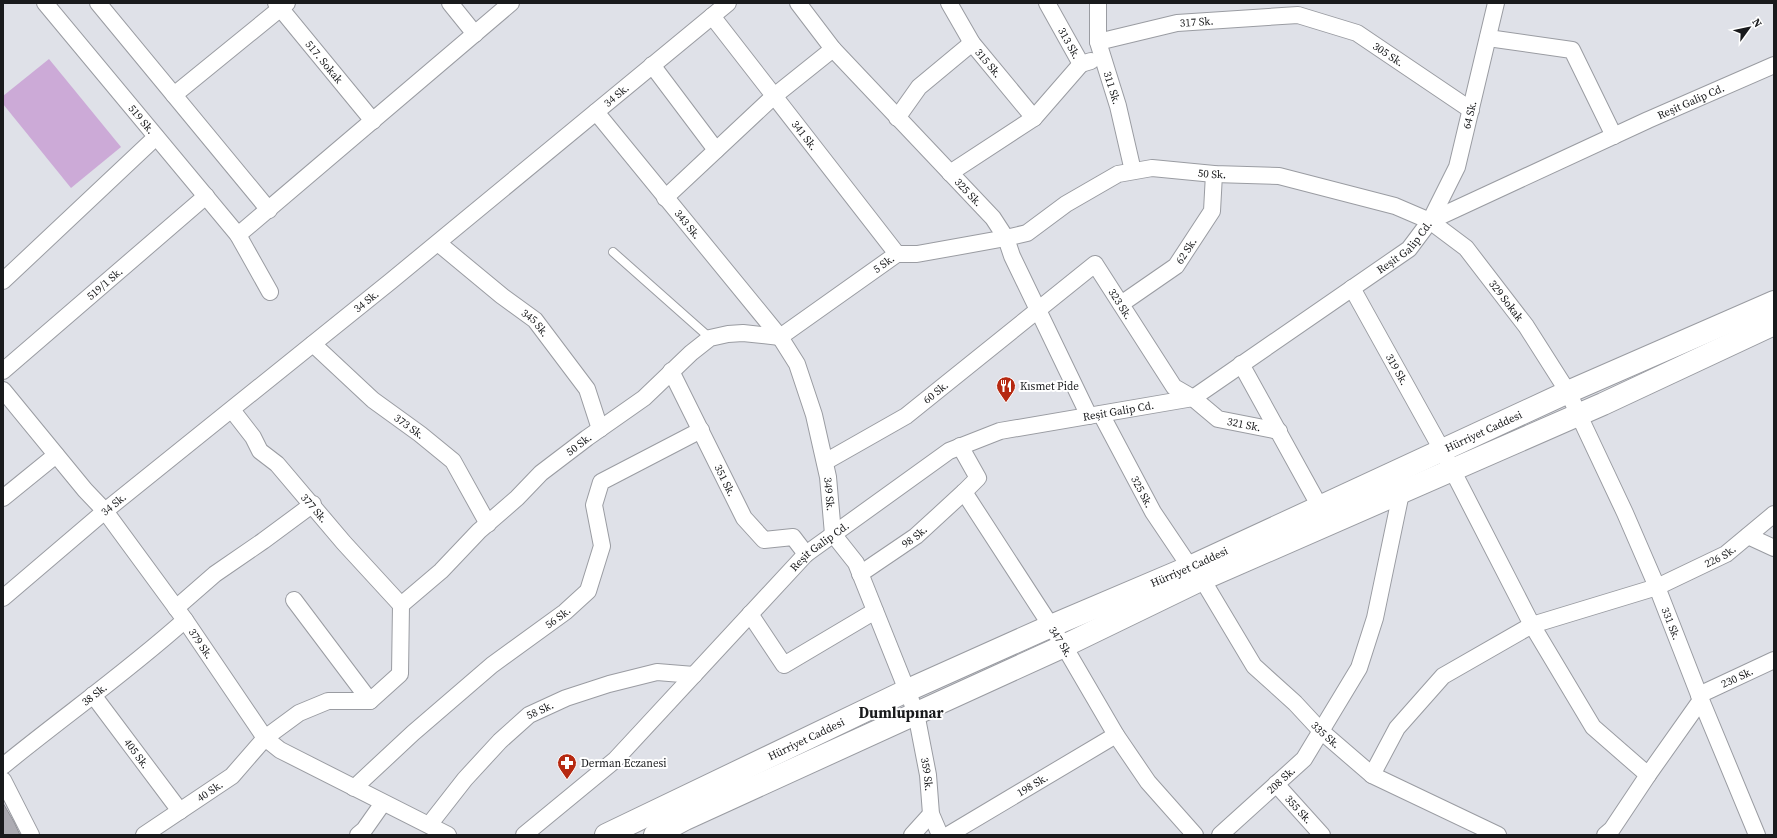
<svg xmlns="http://www.w3.org/2000/svg" width="1777" height="838" font-family="'Source Serif 4',serif">
	<rect width="100%" height="100%" fill="#dfe1e8"/>
	<path fill="#ccaad7" d="M49 59 121 147 71 188 3 104V96Z"/>
	<path fill="#adacb3" stroke="#929197" d="M3 803 14 822 20 835H3Z"/>
	<g fill="none" stroke-linecap="round" stroke-linejoin="round">
		<g stroke="#9a9ca2" stroke-width="10">
			<path id="lane" d="M613 252 710 338"/>
		</g>
		<g stroke="#9a9ca2" stroke-width="18">
			<g id="street">
				<path id="s1" d="M45 3 238 235 270 292"/>
				<path d="M98 3 269 210"/>
				<path id="s2" d="M276 3 373 121"/>
				<path d="M450 3 475 34"/>
				<path id="s3" d="M798 3 833 49 993 218 1006 238 1012 256 1089 416"/>
				<path id="s4" d="M949 3 972 43 1034 118"/>
				<path id="s5" d="M1047 3 1081 64 1091 61"/>
				<path id="s6" d="M1098 3V42L1118 106 1133 171"/>
				<path id="s7" d="M712 16 897 254"/>
				<path d="M1488 38 1572 50 1614 136"/>
				<path id="s8" d="M1098 42 1177 23 1298 15 1357 33 1471 110"/>
				<path d="M652 65 716 150"/>
				<path d="M174 95 287 3"/>
				<path id="s9" d="M596 112 780 337 797 364 814 415 828 477 833 534 856 563 916 713 928 775 931 814 940 835"/>
				<path d="M897 118 919 87 972 43"/>
				<path d="M950 173 1034 118 1081 64"/>
				<path d="M665 198 773 97 833 49"/>
				<path id="s10" d="M1430 221 1457 167 1496 3"/>
				<path d="M238 235 511 3"/>
				<path id="s11" d="M438 243 502 296 535 320 587 389 600 429"/>
				<path d="M3 281 156 137"/>
				<path id="s12" d="M1352 288 1442 450 1532 625 1593 727 1648 775 1701 700"/>
				<path id="s13" d="M1121 304 1176 266 1212 211 1214 174"/>
				<path id="s14" d="M780 337 897 254H917L1006 238 1027 233 1066 204 1118 174 1152 168 1214 174 1279 176 1395 206 1430 221 1466 248 1526 326 1568 392 1625 513 1657 587 1701 700 1757 835"/>
				<path id="s15" d="M313 344 373 400 420 434 453 461 488 524"/>
				<path d="M1241 364 1320 507"/>
				<path id="s16" d="M3 371 206 196"/>
				<path id="s17" d="M671 371 744 518 764 540 793 537 806 554"/>
				<path id="s18" d="M3 390 85 490 105 511 185 620 265 738 280 750 448 835"/>
				<path id="s19" d="M232 410 253 437 260 451 277 464 344 543 401 605"/>
				<path id="s20" d="M1101 414 1153 512 1190 567 1202 579 1254 666 1295 703 1321 731 1372 775 1498 835"/>
				<path id="s21" d="M960 446 978 478 964 492 1064 646 1116 735 1148 782 1195 835"/>
				<path id="s22" d="M825 462 906 416 1095 264 1174 387 1193 398 1218 419 1279 431"/>
				<path d="M3 498 56 455"/>
				<path d="M1748 536 1774 548"/>
				<path id="s23" d="M860 574 916 536 964 492"/>
				<path id="s24" d="M3 598 105 511 391 281 728 3"/>
				<path d="M294 600 370 701"/>
				<path id="s25" d="M401 605 441 571 479 531 517 498 541 473 587 438 644 398 691 353 710 338 728 334 743 333 780 337"/>
				<path d="M176 608 215 574 263 541 313 504"/>
				<path d="M750 614 784 665 875 611"/>
				<path id="s26" d="M93 695 180 811"/>
				<path id="s27" d="M1699 695 1774 660"/>
				<path id="s28" d="M3 766C63 717 127 672 185 620"/>
				<path id="s29" d="M1372 775 1397 728 1443 676 1532 625 1657 587 1726 554 1774 514"/>
				<path d="M3 780 31 835"/>
				<path id="s30" d="M1276 784 1322 835"/>
				<path id="s31" d="M354 788 413 733 492 665 565 612 588 591 602 546 594 505 601 482 701 430"/>
				<path id="s32" d="M429 825 465 779 500 741 529 715 566 698 609 684 657 672 694 675"/>
				<path id="s33" d="M144 835 232 776 265 738 299 713 328 701H370L400 674 401 605"/>
				<path d="M358 835 364 830 383 803"/>
				<path id="s34" d="M524 835 615 760 806 554 949 451 1000 431 1193 398 1409 249 1430 221 1648 120 1774 65"/>
				<path d="M912 835 931 814"/>
				<path id="s35" d="M948 835 1116 735"/>
				<path id="s36" d="M1220 835 1304 759 1359 668 1375 618 1401 493"/>
				<path d="M1605 835 1612 829 1648 775"/>
			</g>
		</g>
		<g stroke="#9a9ca2" stroke-width="24">
			<g id="secondary">
				<path id="s37" d="M606 835 908 690 1051 626 1190 567 1568 392 1774 302"/>
				<path d="M655 835 685 819 1064 646 1196 582 1603 404 1774 324"/>
			</g>
		</g>
		<use href="#lane" stroke="#fff" stroke-width="8"/>
		<use href="#street" stroke="#fff" stroke-width="16"/>
		<use href="#secondary" stroke="#fff" stroke-width="22"/>
	</g>
	<defs>
		<g id="restaurant-pin" transform="scale(1)"><path d="M0 17L-7.5 6A9.5 9.5 0 1 1 7.5 6Z" fill="#b62911" stroke="#fff"/><path d="M-5-6h1v4h1v-4h1v4h1v-4h1v5L-1.5 .5V6h-2V.5L-5-1ZM5-6V6H3V1.5H1.5Q1.5-4 5-6Z" fill="#fff"/></g>
		<g id="pharmacy-pin" transform="scale(1)"><path d="M0 17L-7.5 6A9.5 9.5 0 1 1 7.5 6Z" fill="#b62911" stroke="#fff"/><path d="M-2-6h4v4h4v4h-4v4h-4v-4h-4v-4h4Z" fill="#fff"/></g>
	</defs>
	<g fill-rule="evenodd">
		<use href="#restaurant-pin" x="1006" y="386"/>
		<use href="#pharmacy-pin" x="567" y="763"/>
	</g>
	<g text-anchor="middle" dominant-baseline="central" stroke-width="4" stroke-linejoin="round" paint-order="stroke">
		<g font-size="11" fill="#191a1c" stroke="#fff">
			<text stroke="none"><textPath href="#s8" startOffset="101">317 Sk.</textPath></text>
			<text stroke="none"><textPath href="#s5" startOffset="46">313 Sk.</textPath></text>
			<text stroke="none"><textPath href="#s8" startOffset="302">305 Sk.</textPath></text>
			<text stroke="none"><textPath href="#s2" startOffset="76">517. Sokak</textPath></text>
			<text stroke="none"><textPath href="#s4" startOffset="72">315 Sk.</textPath></text>
			<text stroke="none"><textPath href="#s6" startOffset="87">311 Sk.</textPath></text>
			<text stroke="none"><textPath href="#s24" startOffset="793">34 Sk.</textPath></text>
			<text stroke="none"><textPath href="#s34" startOffset="1410">Reşit Galip Cd.</textPath></text>
			<text stroke="none"><textPath href="#s10" startOffset="114">64 Sk.</textPath></text>
			<text stroke="none"><textPath href="#s1" startOffset="151">519 Sk.</textPath></text>
			<text stroke="none"><textPath href="#s7" startOffset="151">341 Sk.</textPath></text>
			<text stroke="none"><textPath href="#s14" startOffset="479">50 Sk.</textPath></text>
			<text stroke="none"><textPath href="#s3" startOffset="255">325 Sk.</textPath></text>
			<text stroke="none"><textPath href="#s9" startOffset="145">343 Sk.</textPath></text>
			<text stroke="none"><textPath href="#s34" startOffset="1086">Reşit Galip Cd.</textPath></text>
			<text stroke="none"><textPath href="#s13" startOffset="85">62 Sk.</textPath></text>
			<text stroke="none"><textPath href="#s14" startOffset="127">5 Sk.</textPath></text>
			<text stroke="none"><textPath href="#s16" startOffset="134">519/1 Sk.</textPath></text>
			<text stroke="none"><textPath href="#s14" startOffset="815">329 Sokak</textPath></text>
			<text stroke="none"><textPath href="#s24" startOffset="469">34 Sk.</textPath></text>
			<text stroke="none"><textPath href="#s22" startOffset="383">323 Sk.</textPath></text>
			<text stroke="none"><textPath href="#s11" startOffset="126">345 Sk.</textPath></text>
			<text stroke="none"><textPath href="#s12" startOffset="93">319 Sk.</textPath></text>
			<text stroke="none"><textPath href="#s22" startOffset="131">60 Sk.</textPath></text>
			<text stroke="none"><textPath href="#s34" startOffset="750">Reşit Galip Cd.</textPath></text>
			<text stroke="none"><textPath href="#s22" startOffset="563">321 Sk.</textPath></text>
			<text stroke="none"><textPath href="#s15" startOffset="127">373 Sk.</textPath></text>
			<text stroke="none"><textPath href="#s37" startOffset="966">Hürriyet Caddesi</textPath></text>
			<text stroke="none"><textPath href="#s25" startOffset="240">50 Sk.</textPath></text>
			<text stroke="none"><textPath href="#s17" startOffset="122">351 Sk.</textPath></text>
			<text stroke="none"><textPath href="#s20" startOffset="88">325 Sk.</textPath></text>
			<text stroke="none"><textPath href="#s9" startOffset="457">349 Sk.</textPath></text>
			<text stroke="none"><textPath href="#s24" startOffset="145">34 Sk.</textPath></text>
			<text stroke="none"><textPath href="#s19" startOffset="129">377 Sk.</textPath></text>
			<text stroke="none"><textPath href="#s23" startOffset="66">98 Sk.</textPath></text>
			<text stroke="none"><textPath href="#s34" startOffset="414">Reşit Galip Cd.</textPath></text>
			<text stroke="none"><textPath href="#s29" startOffset="426">226 Sk.</textPath></text>
			<text stroke="none"><textPath href="#s37" startOffset="642">Hürriyet Caddesi</textPath></text>
			<text stroke="none"><textPath href="#s31" startOffset="266">56 Sk.</textPath></text>
			<text stroke="none"><textPath href="#s14" startOffset="1179">331 Sk.</textPath></text>
			<text stroke="none"><textPath href="#s21" startOffset="235">347 Sk.</textPath></text>
			<text stroke="none"><textPath href="#s18" startOffset="322">379 Sk.</textPath></text>
			<text stroke="none"><textPath href="#s27" startOffset="42">230 Sk.</textPath></text>
			<text stroke="none"><textPath href="#s28" startOffset="116">38 Sk.</textPath></text>
			<text stroke="none"><textPath href="#s32" startOffset="161">58 Sk.</textPath></text>
			<text stroke="none"><textPath href="#s20" startOffset="395">335 Sk.</textPath></text>
			<text stroke="none"><textPath href="#s37" startOffset="222">Hürriyet Caddesi</textPath></text>
			<text stroke="none"><textPath href="#s26" startOffset="73">405 Sk.</textPath></text>
			<text stroke="none"><textPath href="#s9" startOffset="758">359 Sk.</textPath></text>
			<text stroke="none"><textPath href="#s36" startOffset="82">208 Sk.</textPath></text>
			<text stroke="none"><textPath href="#s35" startOffset="98">198 Sk.</textPath></text>
			<text stroke="none"><textPath href="#s33" startOffset="79">40 Sk.</textPath></text>
			<text stroke="none"><textPath href="#s30" startOffset="34">355 Sk.</textPath></text>
		</g>
		<g font-size="11" fill="#191a1c" stroke="#fff" text-anchor="start">
			<text x="1020" y="386">Kısmet Pide</text>
			<text x="581" y="763">Derman Eczanesi</text>
		</g>
		<g font-size="15" font-weight="bold" fill="#191a1c" stroke="#fff">
			<text x="901" y="712">Dumlupınar</text>
		</g>
	</g>
	<rect width="1777" height="838" fill="none" stroke="#191a1c" stroke-width="8"/>
	<g transform="translate(1749 28) rotate(57)" stroke="#ffffff" stroke-width="3" paint-order="stroke">
	<path d="M0-3L7 15L0 10L-7 15Z" fill="#191a1c"/>
	<text y="-6" font-size="11" font-weight="bold" text-anchor="middle" fill="#191a1c">N</text>
	</g>
</svg>
